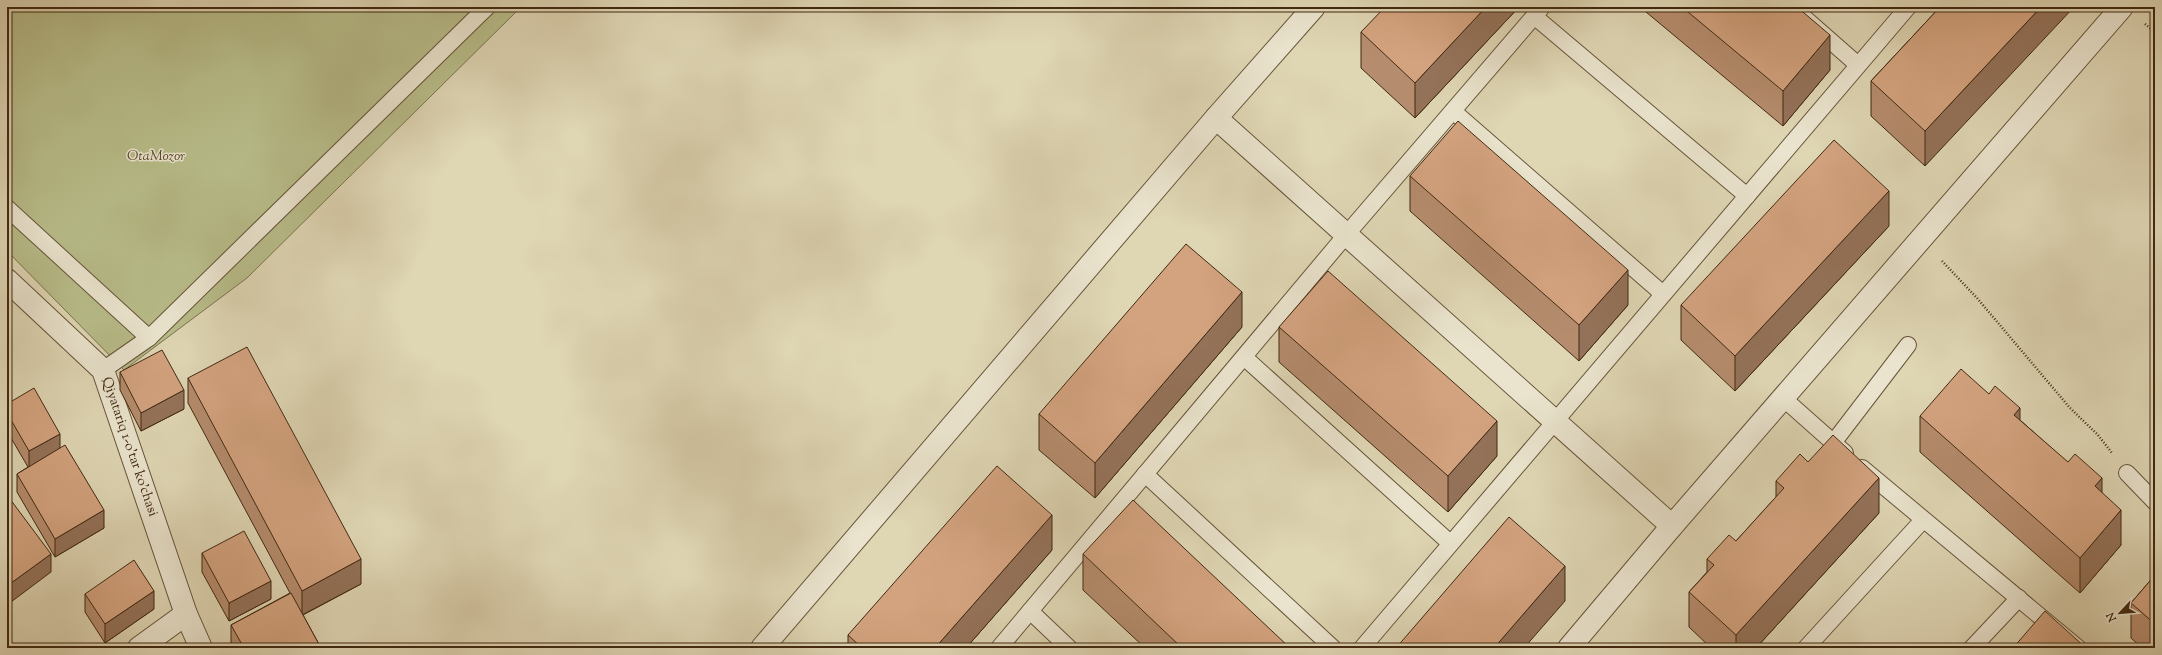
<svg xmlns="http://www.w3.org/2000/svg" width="2162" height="655" font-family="'Sorts Mill Goudy',serif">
	<rect width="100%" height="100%" fill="#dfd6b4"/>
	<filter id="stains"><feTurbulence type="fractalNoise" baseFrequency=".005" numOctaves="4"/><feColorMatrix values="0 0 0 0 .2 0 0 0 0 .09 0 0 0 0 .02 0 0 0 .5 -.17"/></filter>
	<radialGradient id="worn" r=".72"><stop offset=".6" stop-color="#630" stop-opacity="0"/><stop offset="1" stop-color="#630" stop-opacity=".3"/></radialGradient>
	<path fill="#b7bc89" stroke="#7c724e" d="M7 7H521L247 278 124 370 7 251Z"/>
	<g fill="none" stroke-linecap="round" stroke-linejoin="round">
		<g stroke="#68543a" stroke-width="18">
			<g id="service">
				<path d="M1792 7 1858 65"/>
				<path d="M1534 16 1747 196"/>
				<path d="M1453 111 1663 294"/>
				<path d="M7 208 149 338"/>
				<path d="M1244 357 1450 543"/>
				<path d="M103 370 149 338 487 7"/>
				<path d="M1783 398 1845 453"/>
				<path d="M1833 443 1908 345"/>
				<path d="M1862 468 2078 648"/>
				<path d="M2127 473 2155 502"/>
				<path d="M1145 474 1333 648"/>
				<path d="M1030 611 1069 648"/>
				<path d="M999 648 1346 235 1542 7"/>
				<path d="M1362 648 1908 7"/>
				<path d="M1806 648 1923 520"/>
				<path d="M1972 648 2019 598"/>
			</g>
		</g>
		<g stroke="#68543a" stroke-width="24">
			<g id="minor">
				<path d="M1216 118 1672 526"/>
				<path d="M7 280 103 370 186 614 201 648"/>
				<path d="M139 648 186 614"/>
				<path d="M762 648 1216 118 1314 7"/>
				<path d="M1569 648 1672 526 2122 7"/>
			</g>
		</g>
		<g stroke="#412912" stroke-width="2.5" stroke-dasharray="1 2" stroke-linecap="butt">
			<path d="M2145 24 2155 32"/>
			<path d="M1942 261 1977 298 2070 408 2098 435 2112 453"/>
		</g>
		<use href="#service" stroke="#eae4ce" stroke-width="16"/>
		<use href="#minor" stroke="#eae4ce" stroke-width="22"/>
	</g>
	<g fill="#b58c6d" stroke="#412912">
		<path d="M1519 7 1415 118 1361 68V32Z"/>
		<path d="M1640 7H1797L1830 70 1783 126Z"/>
		<path d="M1940 7 1925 166 1871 116V81Z"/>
		<path d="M1410 176 1628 305 1579 361 1410 211Z"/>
		<path d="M1889 226 1735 391 1681 340V305Z"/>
		<path d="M1242 327 1095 498 1039 450V414Z"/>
		<path d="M1279 327 1497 456 1448 512 1279 362Z"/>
		<path d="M120 372 184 409 141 431 120 390Z"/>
		<path d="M188 378 361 584 303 615 321 648H231V625L290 593 188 403Z"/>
		<path d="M7 404 60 448 104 528 55 557 17 492V474L28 467 7 431Z"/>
		<path d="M1920 416 2020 420 2102 493 2121 545 2080 593 1920 452Z"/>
		<path d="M1808 462 1879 513 1756 648H1711L1689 627V592L1707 572V559L1736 541 1776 497V481Z"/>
		<path d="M1052 550 966 648H848V635Z"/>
		<path d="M202 553 271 599 229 621 202 572Z"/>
		<path d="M1083 554 1290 648H1145L1083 590Z"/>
		<path d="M2155 575V648H2142L2131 638V603Z"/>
		<path d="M85 594 154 609 105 643 85 612Z"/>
	</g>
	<g fill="#947259" stroke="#412912">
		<path d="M1486 7H1519L1415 118V83Z"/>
		<path d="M2041 7H2074L1925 166V131Z"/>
		<path d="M1830 35V70L1783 126V91Z"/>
		<path d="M1889 191V226L1735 391V356Z"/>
		<path d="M1628 270V305L1579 361V325Z"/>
		<path d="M1242 292V327L1095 498V463Z"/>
		<path d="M184 390V409L141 431V413Z"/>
		<path d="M2020 408V444L2014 415Z"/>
		<path d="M1497 421V456L1448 512V476Z"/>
		<path d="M60 434V452L29 470V451Z"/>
		<path d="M1879 478V513L1756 648H1736V635Z"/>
		<path d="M2102 478V513L2095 486Z"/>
		<path d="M104 510V528L55 557V539Z"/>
		<path d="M2121 510V545L2080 593V558Z"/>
		<path d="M1052 515V550L966 648H935Z"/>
		<path d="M51 554V572L7 605V586Z"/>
		<path d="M361 559V584L302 615V591Z"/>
		<path d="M1565 566V601L1524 648H1494Z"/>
		<path d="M271 581V599L229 621V603Z"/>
		<path d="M154 591V609L105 643V624Z"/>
	</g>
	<g fill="#d3a37f" stroke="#412912">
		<path d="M1385 7H1486L1415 83 1361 32Z"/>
		<path d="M1682 7H1797L1830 35 1783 91Z"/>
		<path d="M1940 7H2041L1925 131 1871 81Z"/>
		<path d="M1458 121 1628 270 1579 325 1410 176Z"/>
		<path d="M1834 140 1889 191 1735 356 1681 305Z"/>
		<path d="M1186 244 1242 292 1095 463 1039 414Z"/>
		<path d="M1328 271 1497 421 1448 476 1279 327Z"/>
		<path d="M247 347 361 559 302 591 188 378Z"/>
		<path d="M162 350 184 390 141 413 120 372Z"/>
		<path d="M1961 369 1989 394 1995 386 2020 408 2014 415 2068 462 2075 454 2102 478 2095 486 2121 510 2080 558 1920 416Z"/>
		<path d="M34 388 60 434 29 451 7 413V404Z"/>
		<path d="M1833 435 1879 478 1736 635 1689 592 1714 565 1707 559 1729 535 1736 541 1784 488 1776 481 1800 454 1808 462Z"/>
		<path d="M65 445 104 510 55 539 17 474Z"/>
		<path d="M997 466 1052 515 935 648H862L848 635Z"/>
		<path d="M7 495 51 554 7 586Z"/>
		<path d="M1133 500 1290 648H1182L1083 554Z"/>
		<path d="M1509 517 1565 566 1494 648H1396Z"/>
		<path d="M244 531 271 581 229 603 202 553Z"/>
		<path d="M134 560 154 591 105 624 85 594Z"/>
		<path d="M2155 575V624L2131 603Z"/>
		<path d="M291 593 321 648H244L231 625Z"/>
		<path d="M2045 611 2086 648H2013Z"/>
	</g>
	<g text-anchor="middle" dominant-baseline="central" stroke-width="3" stroke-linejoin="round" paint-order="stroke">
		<g font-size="14" font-style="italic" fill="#59462a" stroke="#eae4ce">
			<text x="156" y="157">OtaMozor</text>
		</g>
		<g font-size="14" fill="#412912" stroke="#eae4ce">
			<text transform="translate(129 447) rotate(71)">Qiyatariq 1-o'tar ko'chasi</text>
		</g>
	</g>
	<rect width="2162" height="655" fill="none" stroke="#dfd6b4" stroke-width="24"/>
	<rect x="8" y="8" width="2146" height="639" fill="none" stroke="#412912" stroke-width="2"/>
	<rect x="12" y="12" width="2138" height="631" fill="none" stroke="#412912"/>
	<g transform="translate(2120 613) rotate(244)" stroke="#eae4ce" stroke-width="3" paint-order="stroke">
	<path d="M0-3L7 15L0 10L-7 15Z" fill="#412912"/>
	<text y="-6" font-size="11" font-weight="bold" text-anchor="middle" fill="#412912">N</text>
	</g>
	<rect width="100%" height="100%" filter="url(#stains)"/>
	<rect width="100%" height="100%" fill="url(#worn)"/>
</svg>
